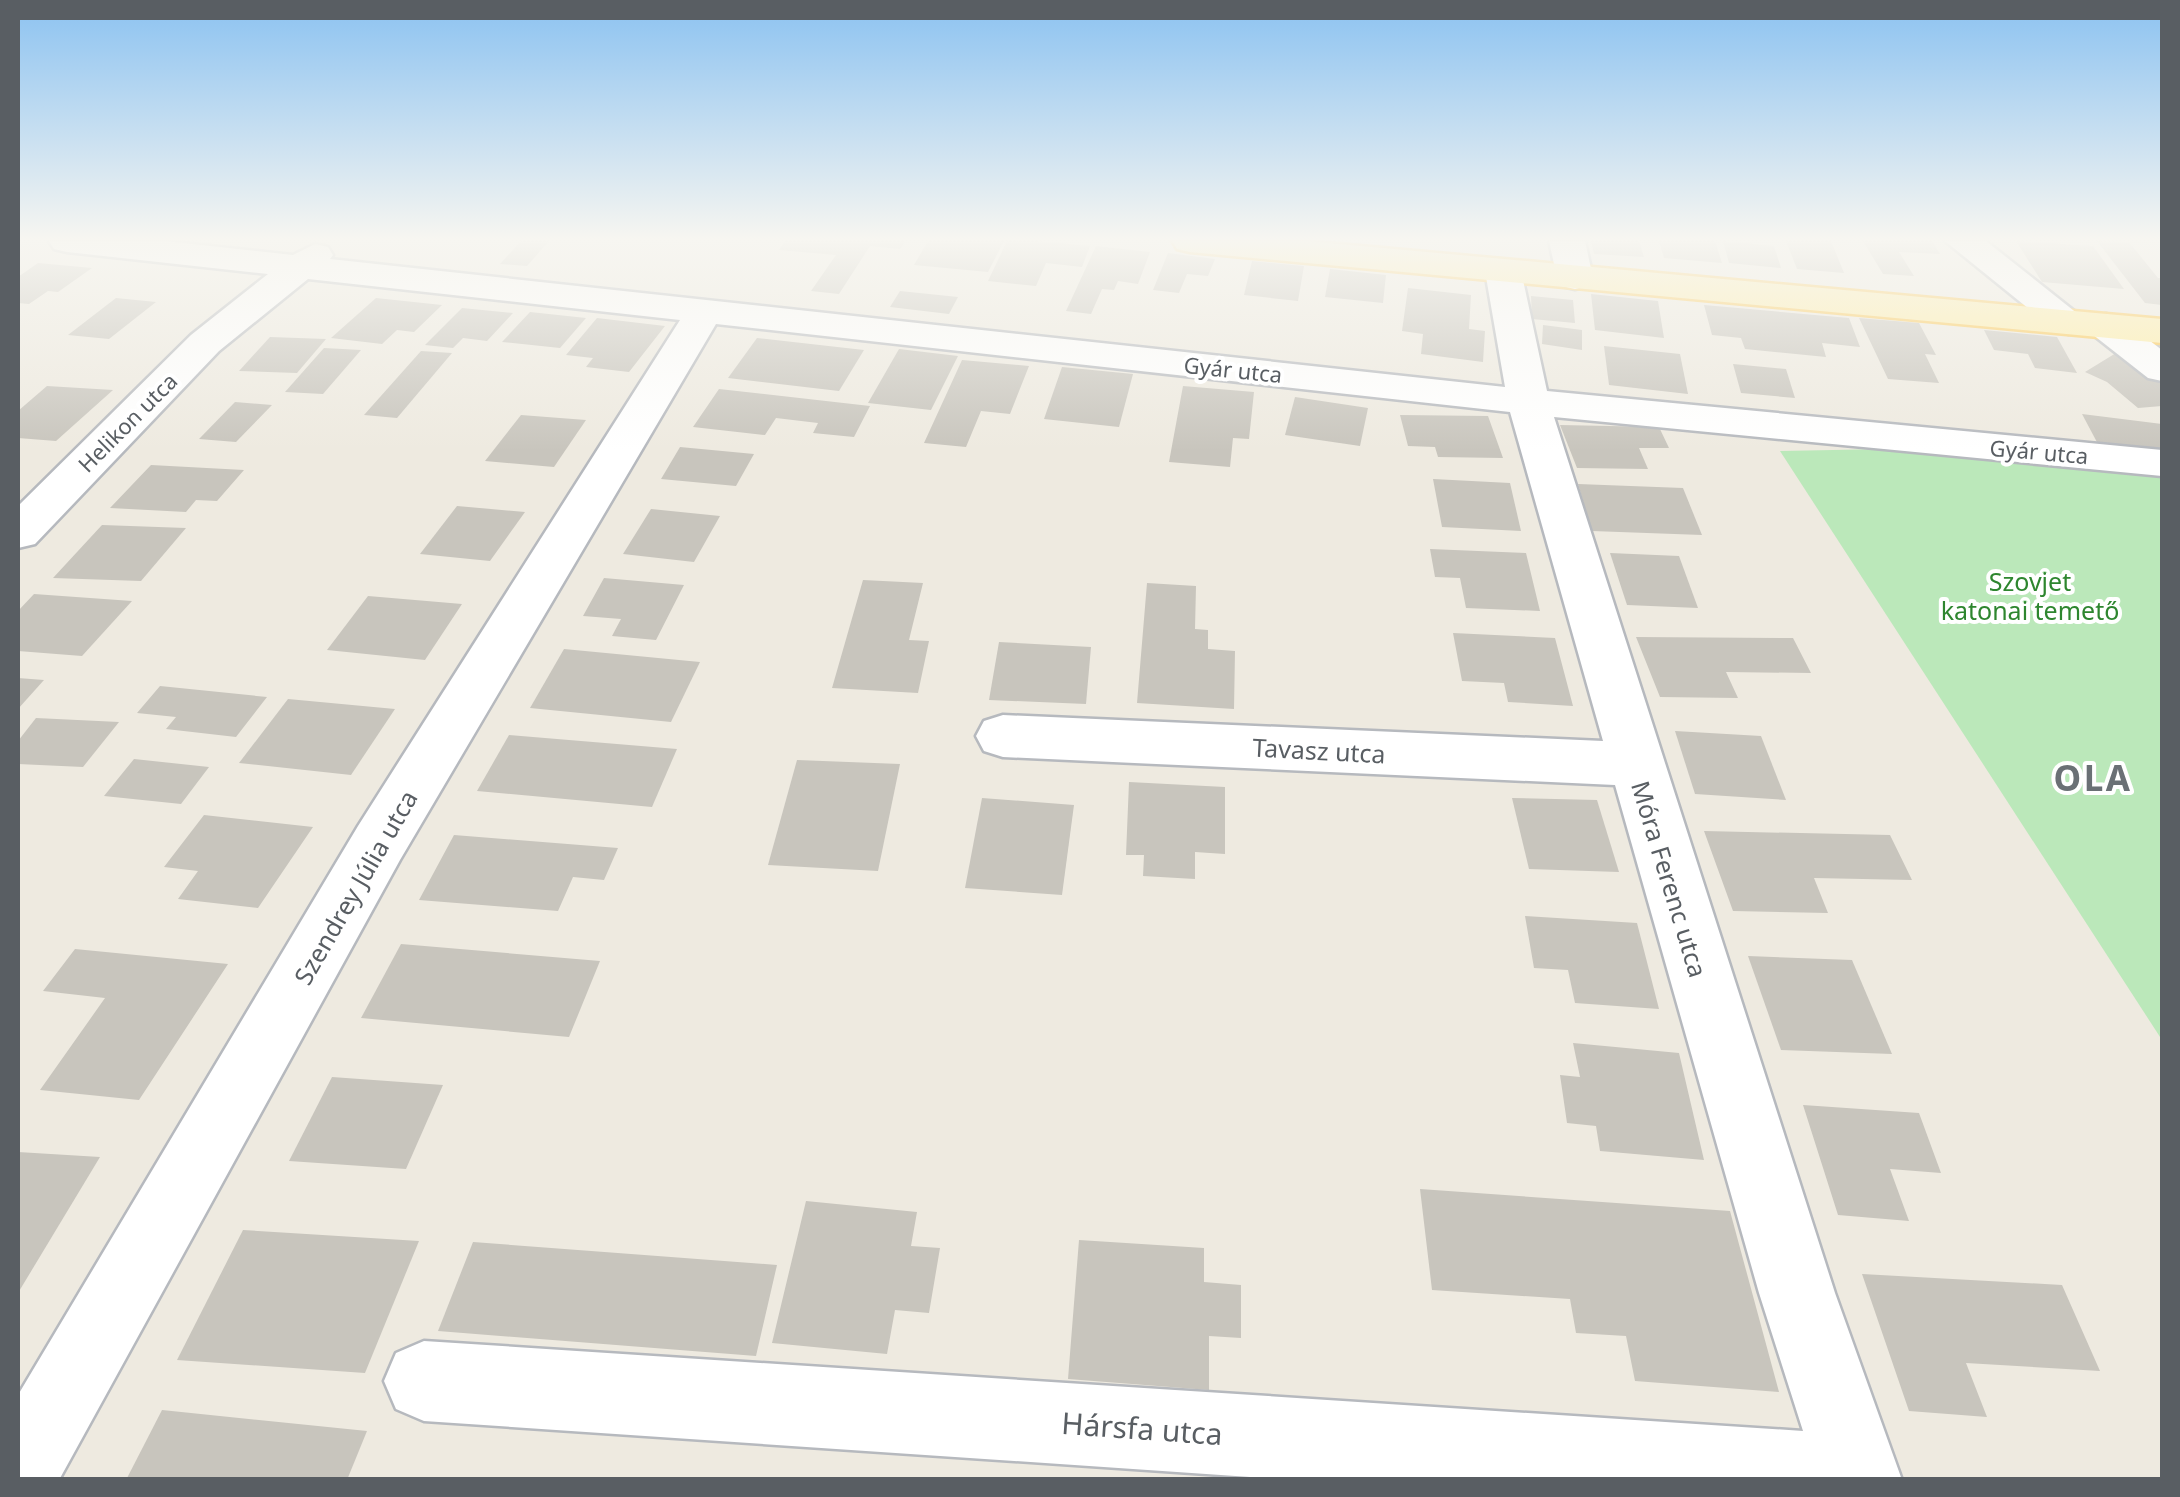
<svg xmlns="http://www.w3.org/2000/svg" width="2180" height="1497" font-family="'Noto Sans',sans-serif">
	<rect width="100%" height="100%" fill="#eeeae0"/>
	<path fill="#bbe8ba" d="M1886 449 2162 476V1040L1780 451Z"/>
	<g fill="#c8c5bd">
		<path d="M521 241H549L527 266 500 264Z"/>
		<path d="M785 241H905L900 249 870 246 839 294 811 291 836 255 779 250Z"/>
		<path d="M928 241H1004L988 272 914 265Z"/>
		<path d="M1007 241H1037L1090 246 1082 267 1046 263 1036 286 988 281Z"/>
		<path d="M1591 241H1639L1644 257 1594 254Z"/>
		<path d="M1659 241H1715L1722 263 1664 258Z"/>
		<path d="M1723 241 1774 246 1781 268 1729 263Z"/>
		<path d="M1786 241H1831L1844 273 1797 269Z"/>
		<path d="M1863 241H1932L1940 254 1899 252 1914 276 1883 274Z"/>
		<path d="M2016 241 2093 246 2124 289 2042 282Z"/>
		<path d="M2097 241 2129 242 2158 278H2162V305L2145 303Z"/>
		<path d="M1096 246 1150 252 1138 284 1118 281 1114 290 1102 289 1091 314 1066 311Z"/>
		<path d="M1168 253 1215 259 1208 276 1187 274 1179 293 1153 290Z"/>
		<path d="M1252 261 1304 266 1298 301 1244 295Z"/>
		<path d="M38 263 92 268 58 292 48 291 29 304 18 303V277Z"/>
		<path d="M1330 269 1386 275 1383 303 1325 297Z"/>
		<path d="M1408 288 1471 295 1469 329 1485 331 1483 362 1421 354 1423 334 1402 331Z"/>
		<path d="M900 291 958 297 949 314 890 307Z"/>
		<path d="M1591 294 1658 301 1664 338 1595 330Z"/>
		<path d="M1531 296 1573 300 1575 323 1532 319Z"/>
		<path d="M116 298 156 302 109 339 68 335Z"/>
		<path d="M376 298 442 305 414 332 397 330 382 344 331 338Z"/>
		<path d="M1704 305 1849 318 1860 347 1822 343 1826 357 1745 349 1741 338 1712 335Z"/>
		<path d="M462 308 513 313 487 341 463 338 453 348 425 345Z"/>
		<path d="M530 312 586 318 560 348 502 342Z"/>
		<path d="M597 318 665 326 629 372 586 367 593 358 566 355Z"/>
		<path d="M1859 318 1919 323 1936 355 1925 354 1939 383 1888 379Z"/>
		<path d="M1543 325 1582 330V350L1542 344Z"/>
		<path d="M1984 330 2057 337 2077 373 2035 368 2028 354 1994 350Z"/>
		<path d="M270 337 326 339 297 373 239 371Z"/>
		<path d="M757 338 864 350 839 391 728 378Z"/>
		<path d="M1604 346 1680 354 1688 394 1609 385Z"/>
		<path d="M324 348 361 350 323 394 285 392Z"/>
		<path d="M899 349 958 356 931 410 868 403Z"/>
		<path d="M421 351 452 353 397 418 364 415Z"/>
		<path d="M2116 353 2162 378V406L2138 408 2107 382 2085 372Z"/>
		<path d="M962 360 1029 366 1010 414 981 411 966 447 924 443Z"/>
		<path d="M1733 364 1786 369 1795 398 1741 393Z"/>
		<path d="M1062 367 1133 374 1119 427 1044 419Z"/>
		<path d="M47 386 113 390 56 441 18 438V411Z"/>
		<path d="M1183 386 1254 392 1249 439 1233 438 1230 467 1169 462Z"/>
		<path d="M719 389 870 406 854 437 813 433 818 423 776 418 765 435 693 427Z"/>
		<path d="M1295 397 1368 408 1360 446 1285 435Z"/>
		<path d="M235 402 272 405 236 442 199 439Z"/>
		<path d="M2082 414 2162 424V454L2099 446Z"/>
		<path d="M521 415 586 420 554 467 485 461Z"/>
		<path d="M1400 415 1488 416 1503 458 1438 457 1435 447 1408 446Z"/>
		<path d="M1560 425 1659 427 1669 448H1639L1648 469 1577 468Z"/>
		<path d="M680 447 754 454 736 486 661 479Z"/>
		<path d="M151 465 244 470 217 501 196 500 186 512 110 508Z"/>
		<path d="M1433 479 1510 483 1521 531 1442 527Z"/>
		<path d="M1578 484 1683 488 1702 535 1592 531Z"/>
		<path d="M457 506 525 512 490 561 420 554Z"/>
		<path d="M651 509 720 516 694 562 623 554Z"/>
		<path d="M102 525 186 528 141 581 53 578Z"/>
		<path d="M1430 549 1526 553 1540 611 1466 608 1460 578 1435 577Z"/>
		<path d="M1610 553 1679 556 1698 608 1627 605Z"/>
		<path d="M604 578 684 585 656 640 612 636 621 619 583 616Z"/>
		<path d="M863 580 923 583 909 640 929 641 918 693 832 688Z"/>
		<path d="M1147 583 1196 586 1195 629 1208 630V649L1235 651 1234 709 1137 703Z"/>
		<path d="M34 594 132 601 82 656 18 651V611Z"/>
		<path d="M368 596 462 604 425 660 327 650Z"/>
		<path d="M1453 633 1555 638 1573 706 1508 702 1504 683 1462 681Z"/>
		<path d="M1636 637 1793 638 1811 673 1726 672 1738 698 1660 697Z"/>
		<path d="M999 642 1091 647 1086 704 989 700Z"/>
		<path d="M564 649 700 662 671 722 530 708Z"/>
		<path d="M18 678 44 680 18 709Z"/>
		<path d="M160 686 267 697 236 737 166 729 176 717 137 713Z"/>
		<path d="M288 699 395 709 351 775 239 763Z"/>
		<path d="M36 718 119 722 83 767 18 764V741Z"/>
		<path d="M1675 731 1761 736 1786 800 1695 794Z"/>
		<path d="M509 735 677 749 652 807 477 791Z"/>
		<path d="M134 759 209 767 181 804 104 796Z"/>
		<path d="M797 760 900 764 878 871 768 865Z"/>
		<path d="M1129 782 1225 787V854L1195 852V879L1143 876 1144 855H1126Z"/>
		<path d="M982 798 1074 805 1062 895 965 888Z"/>
		<path d="M1512 798 1597 800 1619 872 1529 869Z"/>
		<path d="M204 815 313 827 258 908 178 899 198 871 164 867Z"/>
		<path d="M1704 831 1890 835 1912 880 1814 878 1828 913 1733 911Z"/>
		<path d="M454 835 618 848 604 880 573 877 558 911 419 900Z"/>
		<path d="M1525 916 1637 923 1659 1009 1575 1003 1568 970 1534 968Z"/>
		<path d="M401 944 600 961 569 1037 361 1018Z"/>
		<path d="M75 949 228 964 139 1100 40 1090 105 998 43 991Z"/>
		<path d="M1748 956 1852 960 1892 1054 1781 1050Z"/>
		<path d="M1573 1043 1679 1053 1704 1160 1600 1151 1596 1126 1567 1123 1560 1075 1580 1077Z"/>
		<path d="M332 1077 443 1085 406 1169 289 1161Z"/>
		<path d="M1803 1105 1919 1113 1941 1173 1890 1169 1909 1221 1838 1215Z"/>
		<path d="M18 1152 100 1157 18 1293Z"/>
		<path d="M1420 1189 1730 1211 1779 1392 1635 1381 1626 1336 1576 1333 1570 1299 1432 1290Z"/>
		<path d="M806 1201 917 1212 911 1246 940 1248 929 1313 895 1310 887 1354 772 1343Z"/>
		<path d="M243 1230 419 1241 365 1373 177 1360Z"/>
		<path d="M1079 1240 1204 1248V1282L1241 1285V1338L1209 1336V1390L1068 1379Z"/>
		<path d="M473 1242 777 1265 756 1356 438 1331Z"/>
		<path d="M1862 1274 2062 1285 2100 1371 1966 1363 1987 1417 1909 1411Z"/>
		<path d="M162 1410 367 1431 347 1480H126Z"/>
	</g>
	<g fill="none" stroke-linecap="round" stroke-linejoin="round">
		<g stroke="#b6b9be" stroke-width="5">
			<g id="minor">
				<path d="M49 241H165L293 255 315 244 328 247 333 255 330 259 1505 387 1485 271 1490 263 1503 260 1516 263 1521 271 1547 391 2162 450V476L1554 417 1835 1293 1902 1480H1295L424 1421 396 1409 384 1381 396 1353 424 1341 1803 1431 1759 1293 1615 785 1003 757 984 751 976 736 984 721 1003 715 1603 741 1510 412 716 324 400 860 59 1480H18V1395L358 826 680 320 308 279 219 351 35 544 18 548V506L191 335 268 274 67 252 54 249Z"/>
				<path d="M1549 241H1585L1593 278 1588 286 1575 289 1562 286 1557 278Z"/>
				<path d="M1945 241H1986L2088 322 2083 330 2069 334 2055 330Z"/>
				<path d="M2106 314 2120 318 2162 350V381L2148 378 2092 334 2087 326 2092 318Z"/>
			</g>
		</g>
		<g stroke="#fcc64b" stroke-width="5">
			<path id="major" d="M1172 241H1306L2162 319V343L1190 252 1177 249Z"/>
		</g>
		<use href="#minor" fill="#fff" fill-rule="evenodd"/>
		<use href="#major" fill="#ffeea4" fill-rule="evenodd"/>
	</g>
	<linearGradient id="sky" x2="0" y2="1"><stop stop-color="#8bc2f1"/><stop offset="0.53" stop-color="#f7f6f1"/><stop offset="1" stop-color="#f7f6f1" stop-opacity="0"/></linearGradient>
	<rect width="2180" height="451" fill="url(#sky)"/>
	<g text-anchor="middle" dominant-baseline="central" stroke-width="8" stroke-linejoin="round" paint-order="stroke">
		<g font-size="22" fill="#595e63" stroke="#fff">
			<text transform="translate(1233 369) rotate(6)">Gyár utca</text>
			<text transform="translate(127 422) rotate(-45)">Helikon utca</text>
			<text transform="translate(2039 451) rotate(5)">Gyár utca</text>
		</g>
		<g font-size="25" fill="#2e862f" stroke="#fff">
			<text x="2030" y="581">Szovjet<tspan x="2030" dy="29">katonai temető</tspan></text>
		</g>
		<g font-size="25" fill="#595e63" stroke="#fff">
			<text transform="translate(1319 750) rotate(3)">Tavasz utca</text>
			<text transform="translate(1670 879) rotate(73)">Móra Ferenc utca</text>
			<text transform="translate(355 887) rotate(-60)">Szendrey Júlia utca</text>
		</g>
		<g font-size="30" fill="#595e63" stroke="#fff">
			<text transform="translate(1142 1428) rotate(4)">Hársfa utca</text>
		</g>
		<g font-size="35" font-weight="bold" letter-spacing="2.5" fill="#6a7075" stroke="#fff">
			<text x="2093" y="777">OLA</text>
		</g>
	</g>
	<rect width="2180" height="1497" fill="none" stroke="#595e63" stroke-width="40"/>
</svg>
